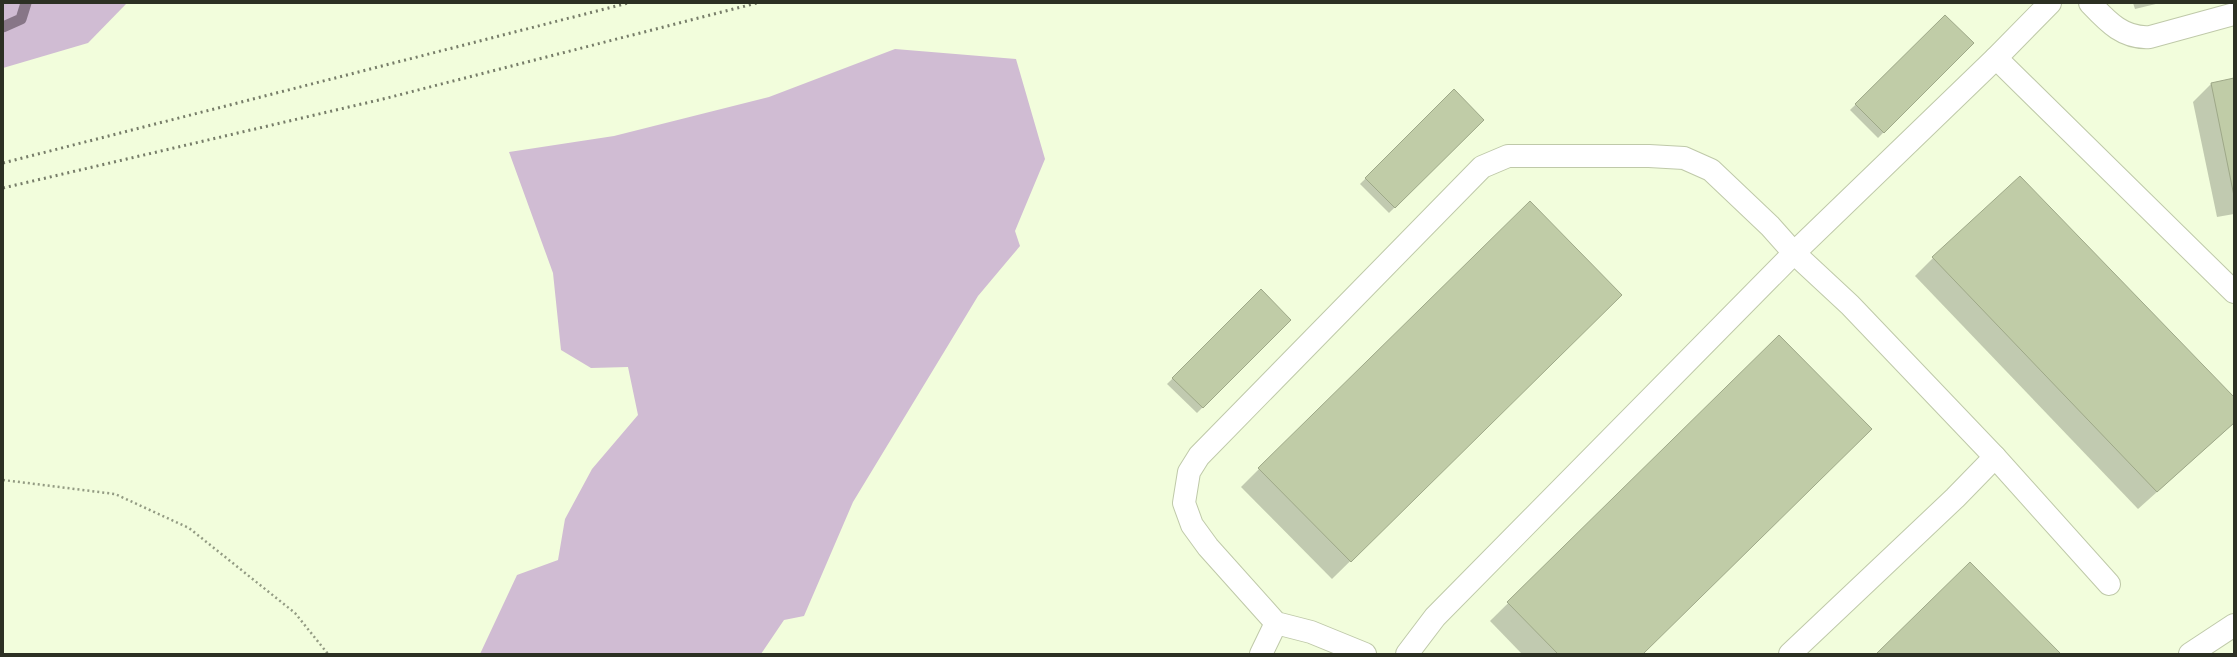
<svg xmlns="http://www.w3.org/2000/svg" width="2237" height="657" font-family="Jost,sans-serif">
	<rect width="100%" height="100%" fill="#f2fddc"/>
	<g fill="#d0bcd3">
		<path d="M3 3H127L88 43 3 68Z"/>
		<path d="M895 49 1016 59 1045 159 1015 231 1020 246 978 296 853 502 804 616 784 620 761 654H480L517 575 558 560 565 519 592 469 638 415 628 367 591 368 561 350 553 273 509 152 614 136 769 97Z"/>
	</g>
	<g fill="#0003">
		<path d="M2133 3H2160L2135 9Z"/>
		<path d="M1945 16 1972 43 1878 138 1850 110Z"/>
		<path d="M2234 79V214L2217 217 2193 102 2211 84Z"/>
		<path d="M1454 91 1483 120 1389 213 1360 184Z"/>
		<path d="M1933 258 2234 398V423L2138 509 1915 276Z"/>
		<path d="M1261 291 1290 320 1197 413 1167 384Z"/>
		<path d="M1603 313 1332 579 1241 487 1259 469Z"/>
		<path d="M1779 337 1641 654H1522L1490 621Z"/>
	</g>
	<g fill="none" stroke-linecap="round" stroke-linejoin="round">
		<path stroke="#877687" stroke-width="11" d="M3 27 21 19 26 3"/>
	</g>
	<g fill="#c0cca7" stroke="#9ea888">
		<path d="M1945 15 1974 43 1884 133 1855 104Z"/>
		<path d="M2234 78V196L2211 83Z"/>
		<path d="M1454 89 1484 120 1395 208 1365 178Z"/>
		<path d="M2020 176 2234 397V423L2157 492 1932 257Z"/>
		<path d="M1530 201 1622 295 1351 562 1258 468Z"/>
		<path d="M1261 289 1291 320 1203 408 1172 378Z"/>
		<path d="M1779 335 1872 429 1643 654H1558L1507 602Z"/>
		<path d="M1970 562 2061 654H1876Z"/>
	</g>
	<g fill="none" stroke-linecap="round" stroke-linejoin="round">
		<g stroke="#bfc9a9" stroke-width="24">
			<g id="minor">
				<path d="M2090 3C2107 21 2123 39 2150 37L2234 14"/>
				<path d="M1996 58 2050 3"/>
				<path d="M1995 457 2109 584"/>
				<path d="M1261 654 1276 623"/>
				<path d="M1365 654 1311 632 1276 623 1208 547 1192 525 1184 503 1189 472 1199 456 1482 167 1508 156H1649L1684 158 1711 170 1770 226 1794 253 1850 305 1995 457 1955 498 1790 654"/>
				<path d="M1407 654 1435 617 1794 253 1996 58 2234 292"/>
				<path d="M2190 654 2234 625"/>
			</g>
		</g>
		<path stroke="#939b83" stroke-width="2.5" stroke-dasharray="2 3" stroke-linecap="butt" d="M3 480 115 494 189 528 295 613 328 654"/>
		<use href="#minor" stroke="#fff" stroke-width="22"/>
		<g stroke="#777d69" stroke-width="3" stroke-dasharray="2 4" stroke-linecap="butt">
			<path d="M3 163 628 3"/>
			<path d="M3 188 383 99 757 3"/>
		</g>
	</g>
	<rect width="2237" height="657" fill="none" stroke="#2c3023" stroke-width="8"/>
</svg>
